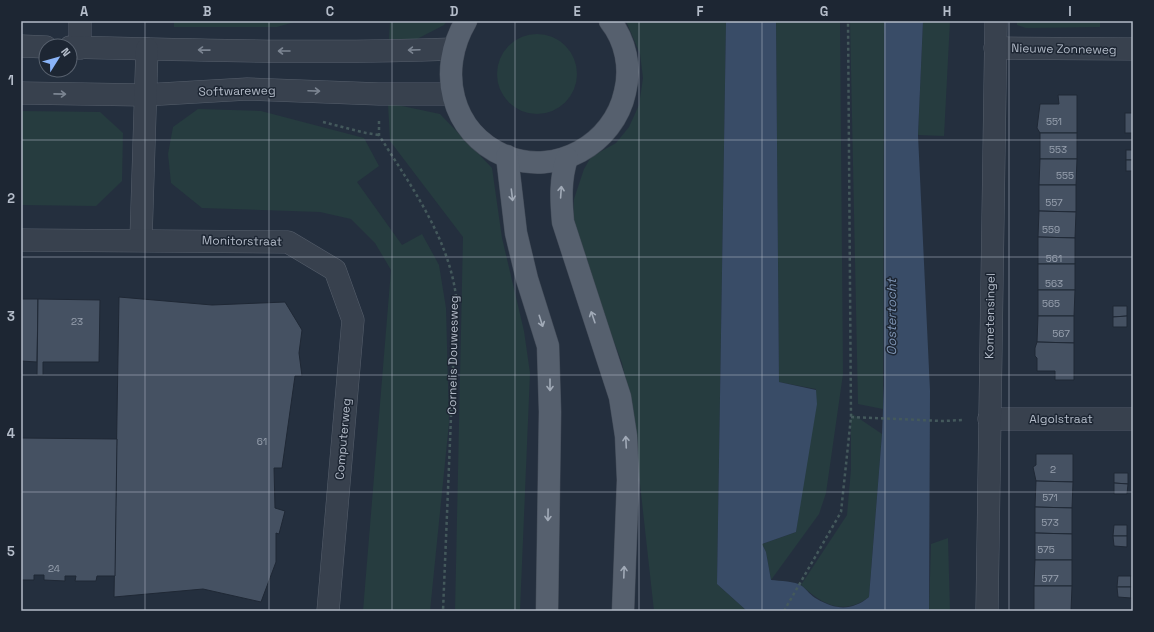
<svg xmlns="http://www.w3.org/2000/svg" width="1154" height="632" font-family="'Space Grotesk',sans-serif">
	<rect width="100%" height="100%" fill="#242f3e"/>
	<g fill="#263c3f">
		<path d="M174 21H298L277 27H174Z"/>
		<path d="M390 21H447L444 25 417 39H389Z"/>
		<path d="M626 21H726L717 584 747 611H654L631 403 622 363 579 248 573 217 574 199 584 169 591 157 616 143 629 127 639 105 643 78 640 54Z"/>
		<path d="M776 21H840L843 374 826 493 819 514 771 580 766 552 762 544 796 532 816 389 779 382Z"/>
		<path d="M850 21H884L883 409 858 404Z"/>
		<path d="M923 21H950L944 136 918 135Z"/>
		<path d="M1017 21H1100V27L1026 28 1017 25Z"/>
		<circle cx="537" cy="74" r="40"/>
		<path d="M388 103 440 114 492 168 502 238 524 331 530 373 520 611H455L463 237 390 141Z"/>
		<path d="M198 109 261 111 364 138 379 166 357 182 402 245 422 234 439 265 446 308 449 423 430 611H363L391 270 375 243 351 219 320 212 202 208 171 183 168 154 173 127Z"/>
		<path d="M21 111 100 112 123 133 122 181 96 206 21 205Z"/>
		<path d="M851 413 882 434 869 597C843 616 823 605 801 585L847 515 851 469Z"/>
		<path d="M948 538 950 611H929L931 544Z"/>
	</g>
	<path fill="#394c67" d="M726 21H776L779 382 816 390 817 404 796 532 762 544 766 552 771 580C780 581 795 581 802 586 807 590 811 596 817 599 836 610 852 611 869 597L882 434 884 385V21H923L918 135 930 391 929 611H747L717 584Z"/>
	<g fill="#455162" stroke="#1f2835">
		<path d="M1058 95H1077V133H1040L1037 128 1040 104H1059Z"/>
		<rect x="1125" y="113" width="8" height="20"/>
		<rect x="1040" y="133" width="37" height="26"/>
		<rect x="1126" y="150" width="7" height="10"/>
		<path d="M1040 159H1077L1076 185H1039Z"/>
		<rect x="1126" y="160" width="7" height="11"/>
		<path d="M1039 185H1076V212L1039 211Z"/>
		<path d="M1039 211 1076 212 1075 238 1038 237Z"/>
		<path d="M1038 237 1075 238V264H1038Z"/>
		<rect x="1038" y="264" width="37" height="26"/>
		<path d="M1038 290H1075L1074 316H1038Z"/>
		<path d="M119 297 212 305 285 302 302 330 299 353 302 376H295L282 468H274L275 508 285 511 279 534 276 533V562L261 602 203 589 114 597Z"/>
		<path d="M21 299H38L37 362 21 361Z"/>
		<path d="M38 299 100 300 99 362H43V375H37Z"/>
		<path d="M1113 306H1127V316L1113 317Z"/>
		<path d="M1038 316H1074V343L1037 342Z"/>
		<path d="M1127 316V327H1113V317Z"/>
		<path d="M1037 342 1074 343V380H1055V371H1037V358L1035 356V348Z"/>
		<path d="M21 438 117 439 115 576H97L96 581H75L76 576H65V581L44 580V575H34V580H21Z"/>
		<path d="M1036 454H1073V482L1036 481 1033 467 1036 465Z"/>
		<path d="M1114 473H1128V484L1114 483Z"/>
		<path d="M1036 481 1073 482 1072 508 1035 507Z"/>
		<path d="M1114 483 1128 484 1127 494H1114Z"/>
		<path d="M1035 507 1072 508V534L1035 533Z"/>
		<path d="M1114 525H1127V536H1113Z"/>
		<path d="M1035 533 1072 534V560H1035Z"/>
		<path d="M1113 536H1127V547L1114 546Z"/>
		<path d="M1035 560H1072V586H1034Z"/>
		<path d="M1118 576H1131V587H1117Z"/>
		<rect x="1131" y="576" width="2" height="11"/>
		<path d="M1034 586H1072L1071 611H1034Z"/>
		<path d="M1117 587H1131V598L1118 597Z"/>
		<rect x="1131" y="587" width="2" height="11"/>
	</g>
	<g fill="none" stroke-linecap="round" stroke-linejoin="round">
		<g stroke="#565f6c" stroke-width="23">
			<g id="minor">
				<path d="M80 21V48"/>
				<path d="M21 46 46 47"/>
				<path d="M70 47C198 50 326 54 453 49"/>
				<path d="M995 48 1133 49"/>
				<path d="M21 93 144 95 247 89 379 94H452"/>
				<path d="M141 239 147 49"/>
				<path d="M21 240 288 242 335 270 353 320 328 611"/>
				<path d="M989 419H1133"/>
				<path d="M987 611 996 21"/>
			</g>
		</g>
		<g stroke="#414a57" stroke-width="23">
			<g id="major">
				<path d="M466 21C437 70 450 132 505 156 556 177 614 144 625 92 631 68 626 41 610 21"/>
				<path d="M507 156 516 233 527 279 548 346 550 412 547 611"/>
				<path d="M567 158C560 179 561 200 563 222L620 397 626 436 628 480 623 611"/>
			</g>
		</g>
		<g stroke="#44595c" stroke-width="2.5" stroke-dasharray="3 3" stroke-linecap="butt">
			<path d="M379 121V135C410 185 448 236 456 296L443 611"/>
			<path d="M323 122 366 133 379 135"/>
			<path d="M851 417 943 421 962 420"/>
			<path d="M784 611 841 512 851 417 848 21"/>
		</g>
		<use href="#minor" stroke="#38414e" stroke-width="22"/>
		<use href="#major" stroke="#56606e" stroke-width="22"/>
	</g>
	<defs><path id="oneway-shaft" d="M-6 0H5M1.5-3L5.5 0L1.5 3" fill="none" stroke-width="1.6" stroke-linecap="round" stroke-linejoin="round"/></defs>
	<g stroke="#7c8592">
		<use href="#oneway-shaft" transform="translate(204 50) rotate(-179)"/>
		<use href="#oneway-shaft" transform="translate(414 50) rotate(178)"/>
		<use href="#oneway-shaft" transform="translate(284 51) rotate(180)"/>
		<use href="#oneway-shaft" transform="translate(314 91) rotate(2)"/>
		<use href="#oneway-shaft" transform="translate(60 94) rotate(1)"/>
	</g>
	<g stroke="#a1aab7">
		<use href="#oneway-shaft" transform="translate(561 192) rotate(-86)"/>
		<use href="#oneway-shaft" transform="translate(512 195) rotate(83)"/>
		<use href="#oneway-shaft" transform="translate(593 317) rotate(-109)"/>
		<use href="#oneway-shaft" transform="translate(541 321) rotate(72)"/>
		<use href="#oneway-shaft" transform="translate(550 385) rotate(90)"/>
		<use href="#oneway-shaft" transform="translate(626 442) rotate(-93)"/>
		<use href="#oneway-shaft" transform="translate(548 515) rotate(91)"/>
		<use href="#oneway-shaft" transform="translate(624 572) rotate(-88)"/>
	</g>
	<path fill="none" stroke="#b4bcc9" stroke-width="1" stroke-opacity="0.55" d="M145 21V611M269 21V611M392 21V611M515 21V611M639 21V611M762 21V611M885 21V611M1009 21V611M21 140H1133M21 257H1133M21 375H1133M21 492H1133"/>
	<g text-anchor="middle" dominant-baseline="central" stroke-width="3" stroke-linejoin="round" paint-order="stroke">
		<g font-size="10" fill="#98a1af">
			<text x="1054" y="121">551</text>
			<text x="1058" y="149">553</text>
			<text x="1065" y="175">555</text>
			<text x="1054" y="202">557</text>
			<text x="1051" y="229">559</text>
			<text x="1054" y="258">561</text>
			<text x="1054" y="283">563</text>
			<text x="1051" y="303">565</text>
			<text x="77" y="321">23</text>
			<text x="1061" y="333">567</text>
			<text x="262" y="441">61</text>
			<text x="1053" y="469">2</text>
			<text x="1050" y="497">571</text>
			<text x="1050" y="522">573</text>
			<text x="1046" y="549">575</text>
			<text x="54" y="568">24</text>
			<text x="1050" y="578">577</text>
		</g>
		<g font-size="12" fill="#b4bcc9" stroke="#1d2633">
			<text transform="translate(1064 49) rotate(1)">Nieuwe Zonneweg</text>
			<text transform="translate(237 91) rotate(-1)">Softwareweg</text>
			<text transform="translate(242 241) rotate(1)">Monitorstraat</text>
			<text transform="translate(990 316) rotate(-89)">Kometensingel</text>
			<text transform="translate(453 355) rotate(-89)">Cornelis Douwesweg</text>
			<text x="1061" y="419">Algolstraat</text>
			<text transform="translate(343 439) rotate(-85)">Computerweg</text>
		</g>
		<g font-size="13" font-style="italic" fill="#7c92b1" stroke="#1d2633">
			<text transform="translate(891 317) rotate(-90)">Oostertocht</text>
		</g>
	</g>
	<rect width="1154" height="632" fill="none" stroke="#1d2633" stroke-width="44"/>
	<g transform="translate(58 58) rotate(53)"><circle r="19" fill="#1d2633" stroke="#59626f"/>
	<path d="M0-3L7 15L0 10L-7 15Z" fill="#8ab4f8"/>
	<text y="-6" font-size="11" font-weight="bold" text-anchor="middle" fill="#b4bcc9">N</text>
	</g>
	<rect x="22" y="22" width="1110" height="588" fill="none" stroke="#b4bcc9" stroke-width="1.5"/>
	<g font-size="13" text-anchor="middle" font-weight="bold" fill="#b4bcc9">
		<text x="84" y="16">A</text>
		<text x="207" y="16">B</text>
		<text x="330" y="16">C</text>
		<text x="454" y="16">D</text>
		<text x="577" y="16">E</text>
		<text x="700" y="16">F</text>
		<text x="824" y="16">G</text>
		<text x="947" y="16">H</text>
		<text x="1070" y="16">I</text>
		<text x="11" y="85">1</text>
		<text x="11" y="203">2</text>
		<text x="11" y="321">3</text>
		<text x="11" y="438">4</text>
		<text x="11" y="556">5</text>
	</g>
</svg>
